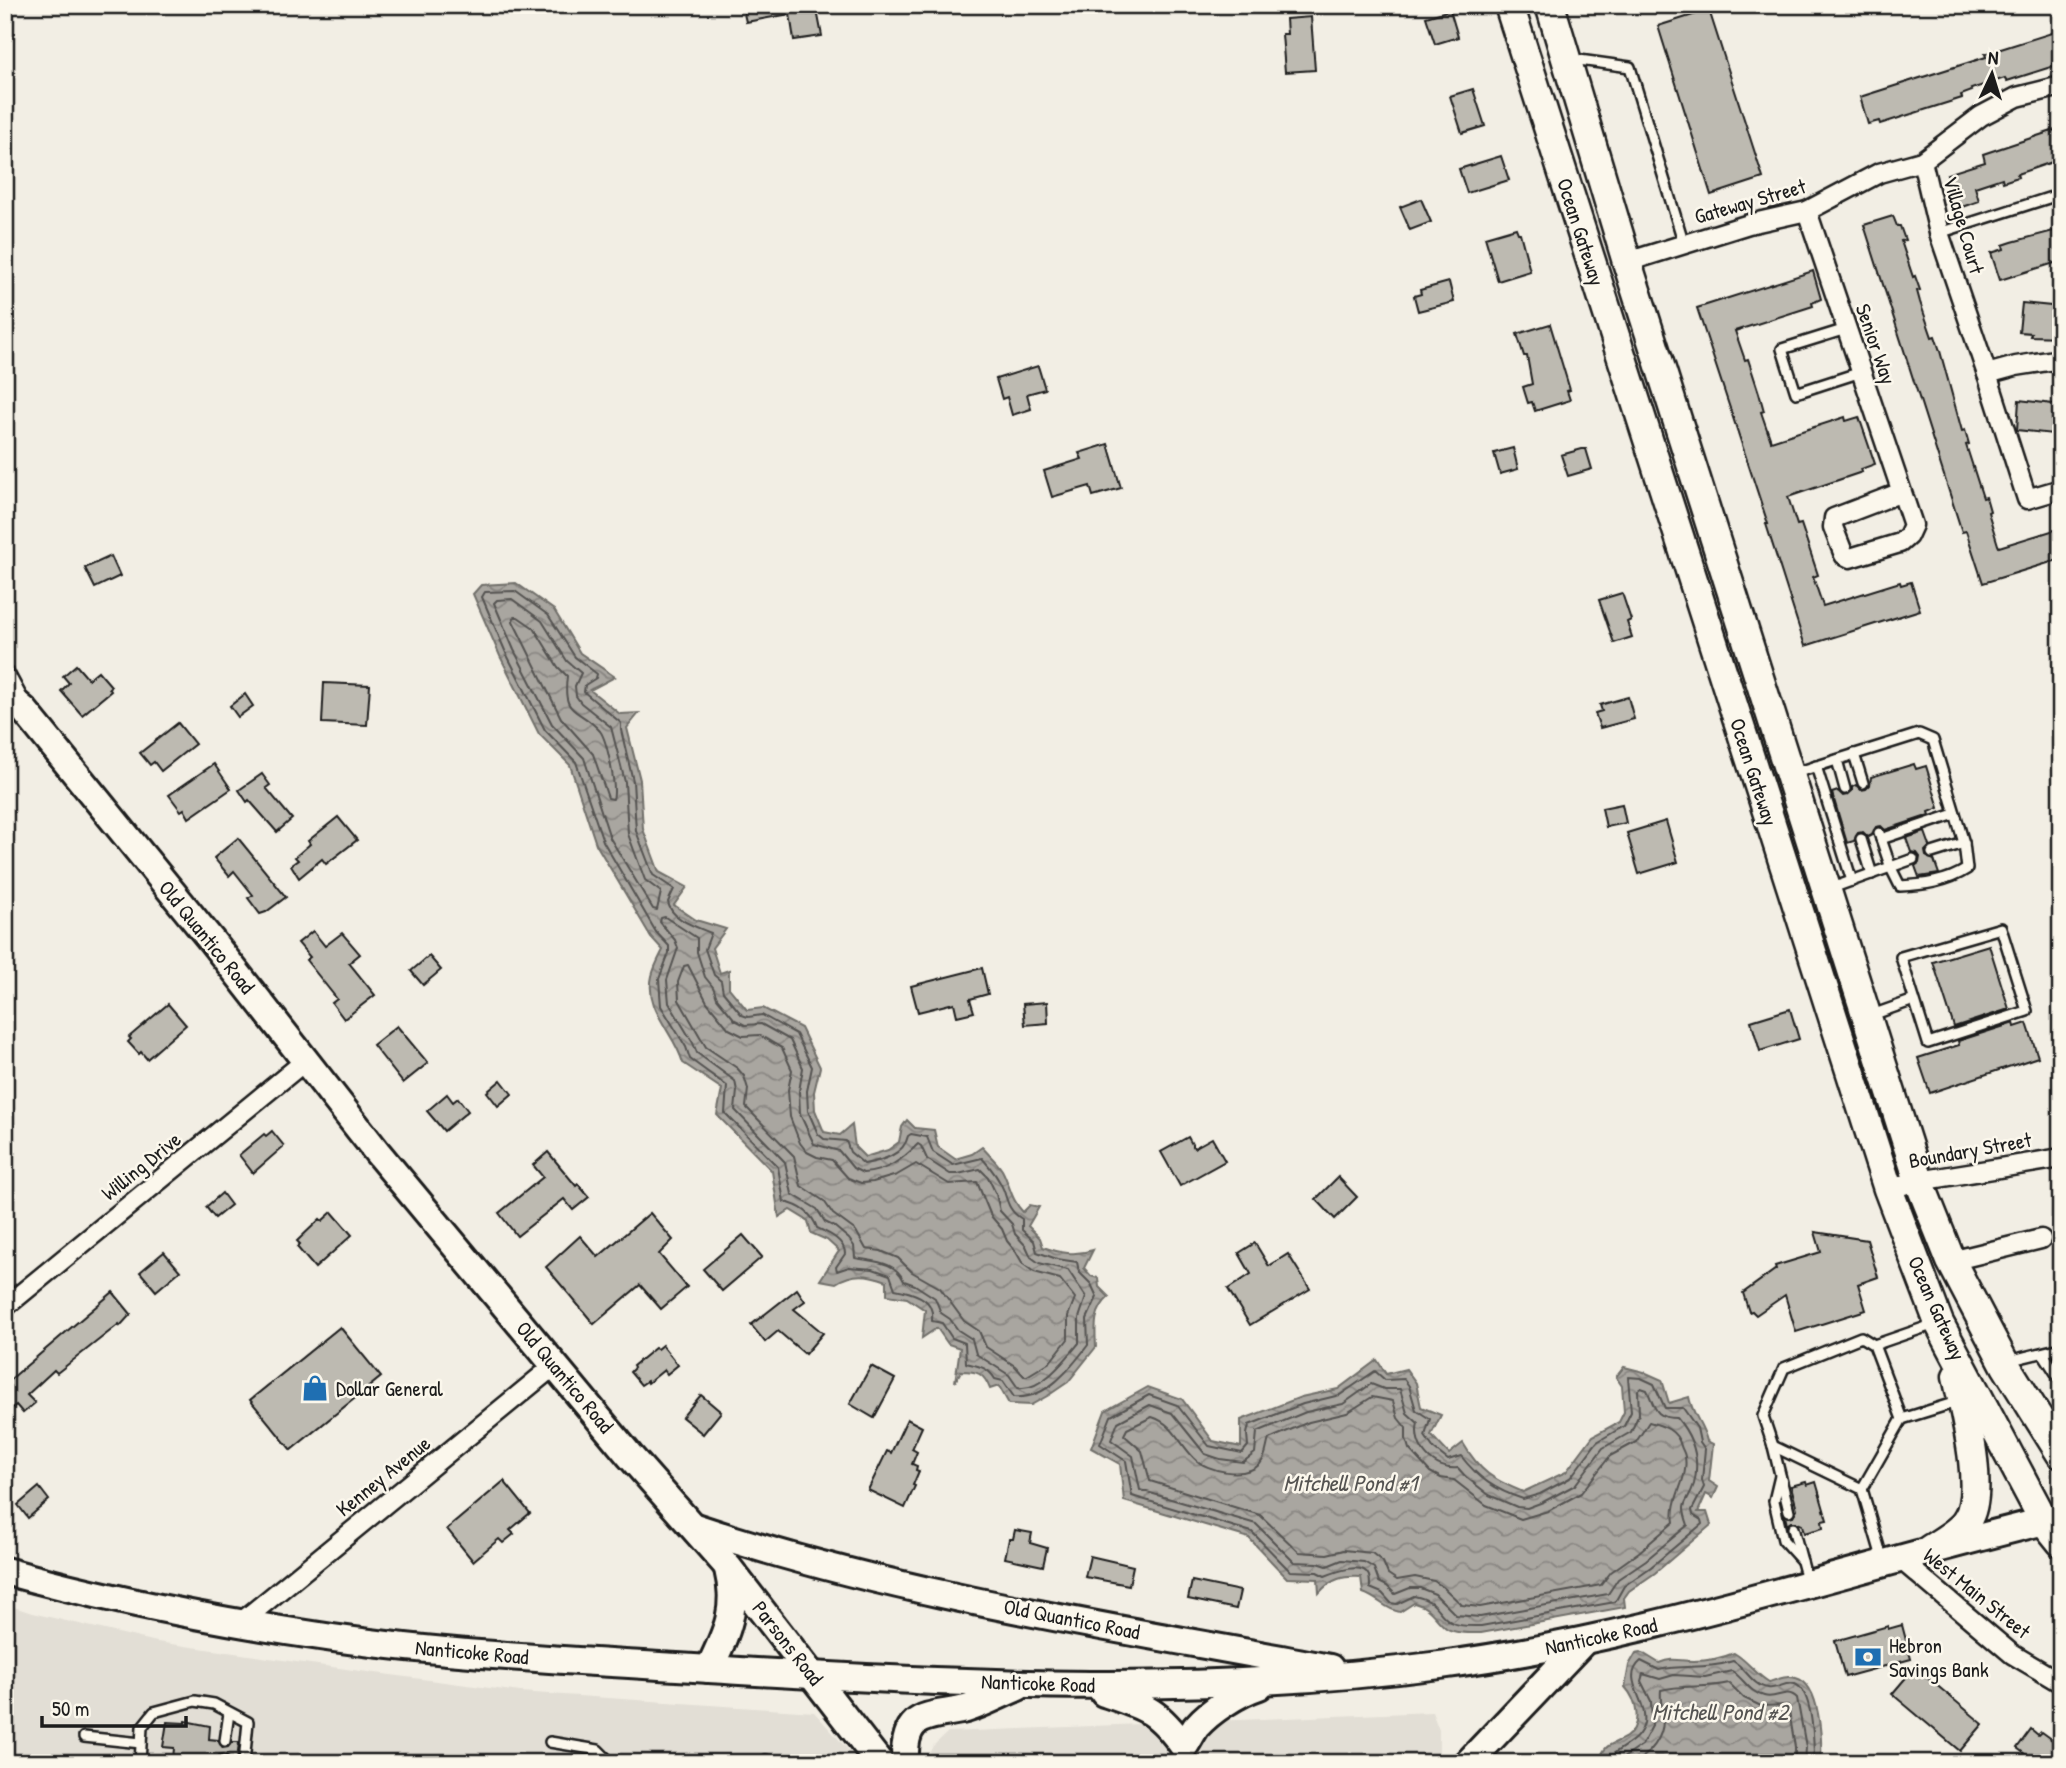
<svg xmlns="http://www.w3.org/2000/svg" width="2066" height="1768" font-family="'Patrick Hand',sans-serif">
	<defs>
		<pattern id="water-waves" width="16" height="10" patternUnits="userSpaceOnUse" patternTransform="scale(1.75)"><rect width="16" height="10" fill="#a9a6a0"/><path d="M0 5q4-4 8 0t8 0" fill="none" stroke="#898682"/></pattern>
	</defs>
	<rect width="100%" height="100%" fill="#f2eee4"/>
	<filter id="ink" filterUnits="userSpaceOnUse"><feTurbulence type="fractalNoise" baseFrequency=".0143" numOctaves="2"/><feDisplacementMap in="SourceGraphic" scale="14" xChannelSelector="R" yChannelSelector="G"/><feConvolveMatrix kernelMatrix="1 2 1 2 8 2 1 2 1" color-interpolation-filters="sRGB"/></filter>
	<g filter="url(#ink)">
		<g fill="#e2ded5">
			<path d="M5 1604 32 1613 157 1642 353 1670 520 1692 814 1712 860 1763H5Z"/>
			<path d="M1432 1712 1439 1730V1754L1431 1763H927L926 1759 933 1746 948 1732Z"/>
		</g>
		<g fill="url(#water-waves)" stroke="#716f6b" stroke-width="2">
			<path d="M516 583 554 610 580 653 615 677 590 690 620 714 639 713 627 728 640 780 643 829 659 872 687 887 674 905 696 920 726 929 712 948 720 973 729 970V988L747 1010 763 1008 801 1028 820 1067 814 1092 815 1110 824 1132 840 1135 852 1125 855 1147 865 1157 888 1150 899 1142 902 1127 907 1120 915 1128 934 1130 938 1147 955 1159 972 1154 982 1147C989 1155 997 1162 1002 1170 1010 1185 1011 1200 1023 1212L1030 1205 1039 1207 1028 1226 1040 1238 1043 1247C1060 1253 1075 1256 1093 1250L1084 1268 1091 1276 1098 1278 1099 1287 1109 1297C1093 1311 1095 1328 1096 1347L1068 1382 1049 1395 1031 1405 1009 1404 999 1386 990 1389C984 1373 977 1371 961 1371L955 1382 960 1348 948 1344 937 1328 922 1338 925 1310 907 1298 887 1295V1281C868 1274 853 1272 836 1283L820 1280 839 1251 827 1240 811 1233 808 1221 790 1210 779 1217 772 1171 717 1115 722 1089 683 1063C675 1033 644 1010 652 976 654 967 659 958 663 950L651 937 596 844 570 765 539 734 500 656 473 594 481 585Z"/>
			<path d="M1377 1360 1386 1374 1406 1369 1416 1383 1421 1407 1441 1415 1431 1435 1449 1454 1463 1443C1480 1472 1492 1479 1523 1492L1566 1472 1593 1436 1619 1422 1624 1412 1622 1386 1616 1377 1624 1367 1644 1372 1662 1380 1669 1403 1689 1397C1692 1414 1703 1424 1707 1441L1713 1444 1709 1481 1718 1487 1713 1498 1706 1494 1698 1512H1707L1711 1525 1655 1573 1629 1591 1624 1598 1625 1607 1481 1633C1471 1633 1455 1634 1446 1628 1433 1618 1433 1608 1414 1603L1400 1612C1384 1609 1380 1599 1363 1593L1361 1577C1343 1576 1332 1578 1319 1593L1318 1579 1287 1578 1249 1538 1124 1501 1120 1464 1091 1448 1105 1411 1148 1387 1182 1399 1213 1441 1241 1447V1420L1301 1397 1338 1389Z"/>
			<path d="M1641 1652 1659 1663C1674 1657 1678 1661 1693 1661 1708 1661 1720 1659 1734 1653 1748 1661 1755 1674 1769 1682 1778 1679 1787 1675 1796 1678 1821 1684 1822 1742 1821 1763H1598C1600 1758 1603 1751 1606 1748 1611 1743 1620 1741 1626 1737 1643 1726 1637 1700 1625 1687L1629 1665 1636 1653Z"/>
		</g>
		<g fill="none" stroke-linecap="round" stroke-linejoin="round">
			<g stroke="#545351" stroke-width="2">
				<path d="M515 591 548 615 575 657 597 674 596 678 585 685 584 692 621 723V730L633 781 636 831 653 875 674 889 668 902C671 920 697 927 711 933L705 949 714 975 721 981 723 992 742 1015 748 1017 762 1015 796 1034 812 1067 807 1091 808 1111 818 1134 824 1139 846 1141 850 1152 864 1164C881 1161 904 1155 908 1136L911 1134 927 1137 933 1152 953 1165 982 1158C991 1168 999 1178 1004 1191 1008 1204 1010 1212 1022 1219V1230L1034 1241 1037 1252 1057 1259 1077 1262 1079 1272 1091 1284 1097 1297 1087 1319 1088 1345C1070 1369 1046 1400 1014 1397L1003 1381 995 1379C988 1367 978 1366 966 1363L965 1343 952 1338 942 1323 932 1321C932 1317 933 1313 931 1309 928 1296 906 1291 895 1289L890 1275 873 1269 849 1267 837 1271 836 1267 845 1254C845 1240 828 1233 817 1228 812 1213 799 1205 784 1202L778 1167 725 1113 727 1086 690 1059 686 1047 661 1006 659 979 669 953V946L656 932 603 841 576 762 545 730 506 653 482 597 485 592Z"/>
				<path d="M512 599 542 621 567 661 581 673 575 686 576 696 581 703 611 727 625 782 628 834 645 880 661 892 657 910 653 909 610 838 584 758 552 724 514 650 494 603 497 600Z"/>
				<path d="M514 617H518L534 628 558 667 567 676C562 718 578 706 600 731 607 740 617 789 613 799L608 798 593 754 561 718 513 621Z"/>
				<path d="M661 918 665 917 697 938V952L705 977 713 987 717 998 735 1020 745 1025 761 1024 790 1040 803 1068 799 1091 800 1114 814 1144 839 1151 853 1168 863 1173C886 1172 903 1159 918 1144L921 1146 927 1159 950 1174H958L980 1169 988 1177 996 1194 1000 1211 1012 1224 1015 1234 1026 1246 1031 1257 1039 1263 1068 1270 1086 1297 1079 1318V1343C1066 1359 1042 1391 1018 1388L1009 1375 976 1354 972 1339 958 1330 950 1319 941 1313 935 1298 915 1285 904 1281C895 1261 875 1262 855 1258L854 1246 849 1239 835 1227 825 1222 817 1209 792 1194 785 1162 735 1110 737 1091 735 1081 697 1053 693 1043 669 1003 667 980 678 948 675 940 660 922Z"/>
				<path d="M688 965 707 1002 729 1029 743 1036 759 1035 782 1048 792 1070 788 1090 790 1117 800 1143 807 1152 817 1157 832 1160 848 1178 861 1183 873 1182 897 1175 916 1164 949 1184 977 1182 991 1216 1002 1229 1007 1241 1016 1252 1023 1264 1034 1272 1060 1279 1075 1298 1068 1316V1339L1050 1362 1027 1376H1024L1015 1366 986 1347 979 1331 964 1321 940 1288 912 1272 898 1258 881 1251 866 1249 856 1231 833 1214 824 1201 801 1186 794 1156 746 1107 748 1089 744 1076 737 1068 706 1047 679 1000 678 982 684 966Z"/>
				<path d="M1375 1371 1385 1380 1404 1379 1409 1386 1416 1410 1430 1419 1425 1436 1434 1449 1448 1460 1461 1456C1478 1478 1495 1490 1523 1499L1540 1494 1570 1478 1597 1442 1624 1426 1631 1412 1628 1377 1641 1378 1654 1384 1665 1408H1683L1697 1428 1700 1442 1705 1449 1702 1480 1704 1487 1692 1510 1693 1515 1701 1520 1702 1524 1651 1567 1624 1586 1615 1602 1481 1626C1472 1626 1459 1627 1451 1622 1435 1613 1440 1601 1414 1596L1397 1604 1391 1603 1382 1593 1370 1588C1370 1584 1370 1580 1369 1576 1363 1561 1335 1572 1325 1576L1317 1572 1290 1571 1252 1532 1132 1496 1126 1461 1100 1444 1111 1416 1149 1395 1177 1405 1209 1446 1242 1453 1248 1446 1247 1434 1249 1425 1303 1404 1340 1395Z"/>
				<path d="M1371 1384 1384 1389H1400L1407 1413 1418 1423C1412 1447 1434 1471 1458 1468L1466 1477 1489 1495 1517 1507 1527 1508 1543 1502 1575 1485 1603 1448 1631 1432 1639 1414 1638 1390 1641 1388 1647 1390C1655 1407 1654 1418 1677 1418 1693 1437 1700 1460 1694 1484 1687 1506 1679 1500 1688 1525L1646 1560 1618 1579 1608 1594 1480 1617 1456 1615 1435 1594 1420 1588H1410L1395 1594 1387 1586 1379 1582 1374 1568 1364 1562 1342 1560 1327 1566 1318 1563 1294 1562 1256 1524 1140 1490 1133 1456 1111 1440 1118 1422 1150 1405 1172 1413 1205 1454 1220 1459 1243 1462 1255 1453 1257 1432 1306 1412 1343 1404Z"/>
				<path d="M1372 1397 1393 1401 1398 1418 1406 1428V1439L1409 1449 1430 1472 1441 1478 1454 1480 1486 1505 1521 1519 1548 1511 1581 1493 1610 1456 1636 1442 1649 1422C1664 1426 1677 1430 1681 1446 1682 1450 1685 1453 1685 1457 1689 1480 1670 1498 1674 1522L1639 1552 1611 1572 1601 1585 1480 1607 1462 1605 1443 1587 1434 1581 1415 1577 1397 1580 1388 1574 1383 1562 1372 1553 1344 1550 1327 1554 1299 1552 1260 1515 1150 1481 1142 1451 1124 1435 1127 1429 1152 1417C1174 1424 1178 1442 1194 1458 1207 1472 1245 1479 1260 1464 1267 1456 1266 1447 1269 1439L1309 1422 1347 1413Z"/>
				<path d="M1606 1763C1615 1746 1639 1745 1644 1723 1648 1700 1620 1679 1641 1661L1659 1670C1684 1664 1706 1670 1733 1661 1746 1668 1752 1686 1768 1688 1777 1690 1785 1681 1795 1684 1814 1692 1814 1745 1814 1763"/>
				<path d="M1616 1763 1642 1745 1652 1726 1651 1701 1641 1681 1643 1674 1660 1679 1674 1675 1705 1677 1732 1671C1744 1679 1749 1692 1764 1696 1777 1700 1786 1687 1797 1698L1806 1747 1805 1763"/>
				<path d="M1634 1763C1650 1754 1664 1738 1663 1718 1662 1709 1660 1698 1661 1690 1683 1684 1706 1689 1729 1683L1744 1698 1761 1706 1788 1705 1795 1747V1763"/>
			</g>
		</g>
		<g fill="#bdbab1" stroke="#1c1c1c" stroke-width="2">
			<path d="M742 5H816L822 36 794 40 790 14 746 22Z"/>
			<path d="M1450 10 1458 37 1435 44 1426 17Z"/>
			<path d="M1709 10 1763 178 1711 195 1658 26Z"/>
			<path d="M1311 17 1315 70 1285 72 1282 34H1287L1286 19Z"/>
			<path d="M2061 30V60L2053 63 2054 66 2007 81 2005 78 1971 89 1972 91 1961 95 1962 98 1880 124 1879 121 1868 124 1860 97 1986 57 1985 54Z"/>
			<path d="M1473 89 1485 126 1462 133 1450 96Z"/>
			<path d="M2061 128V159L2017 174 2018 177 2003 182 2002 178 1975 187 1979 201 1959 208 1956 198 1951 200 1946 185 1951 183 1947 174 1985 162 1983 154Z"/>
			<path d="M1501 156 1509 180 1467 193 1459 169Z"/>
			<path d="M1421 199 1431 222 1410 230 1400 207Z"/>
			<path d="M1893 216 1897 226H1900L1905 240 1901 241 1913 277 1915 276 1920 290 1917 291 1920 302 1932 337 1935 336 1940 351 1962 431 1965 430 1969 444 1966 445 1983 498 1986 497 1990 511 1988 512 1998 545 1999 547 2061 528V559L1983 583 1966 531 1962 532 1864 225Z"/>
			<path d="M1516 228 1518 233H1520L1530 271 1498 281 1485 237Z"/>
			<path d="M2061 229V261L2000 280 1991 253 2004 249 2003 245 2012 242Z"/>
			<path d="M1813 271 1821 299 1812 303 1813 306 1735 331 1745 360 1748 359 1759 393 1764 411 1761 412 1771 441 1845 417 1846 421 1859 417 1875 464 1861 469 1862 472 1788 497 1797 525 1801 524 1818 575 1813 577 1823 606 1900 582 1901 585 1911 582 1920 610 1805 646 1766 524H1768L1697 308Z"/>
			<path d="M1449 282 1454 302 1418 311 1414 296 1421 294 1420 290Z"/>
			<path d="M2022 303 2061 307V337L2030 336 2031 333 2019 332Z"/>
			<path d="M1550 324 1570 390 1567 391 1570 400 1535 411 1532 402 1528 403 1523 387 1532 384 1527 356H1524L1517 334Z"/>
			<path d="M1038 366 1045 389 1027 394 1031 409 1012 415 1007 397 1002 399 996 379Z"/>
			<path d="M2019 400 2061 405V435L2017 430Z"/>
			<path d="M1108 444 1121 488 1093 496 1090 486 1052 497 1044 471 1082 459 1079 453Z"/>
			<path d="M1513 448 1518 469 1500 474 1494 453Z"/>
			<path d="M1582 449H1586L1592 469 1568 476 1561 455Z"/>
			<path d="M111 556 120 576 95 588 85 568Z"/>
			<path d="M1622 593 1631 620 1627 622 1632 637 1614 643 1599 600Z"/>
			<path d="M76 665 88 679 98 671 111 686 109 688 111 691 82 715 61 691 69 683 63 676Z"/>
			<path d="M324 683 370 685 367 725 322 723Z"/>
			<path d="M245 694 253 706 238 717 230 706Z"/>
			<path d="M1628 697 1634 719 1600 728 1595 713 1602 711 1600 705Z"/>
			<path d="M178 723 195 744 161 771 154 762 150 765 140 753Z"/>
			<path d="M214 764 231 789 189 818 184 809 181 811 169 795Z"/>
			<path d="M1914 764 1916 769 1926 766 1939 808 1929 812 1930 815 1885 830 1881 826 1876 827 1872 835 1868 837 1863 832 1858 833 1854 841 1847 843 1832 793 1838 791 1843 796 1847 795 1852 791V787L1856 785 1861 790 1866 789 1870 785 1871 777Z"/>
			<path d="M262 774 270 785 266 788 292 819 277 832 249 800 247 802 239 790Z"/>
			<path d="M1622 804 1626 823 1606 827 1602 808Z"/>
			<path d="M338 817 357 840 326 864 322 859 299 878 291 865 298 860 295 857 310 844 308 841Z"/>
			<path d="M1666 821 1678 862 1639 874 1627 833Z"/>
			<path d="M1925 832 1930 846 1925 851 1926 856 1934 860 1939 874 1919 877 1915 866 1919 863 1920 857 1917 853 1911 852 1906 838Z"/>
			<path d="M238 838 286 897 266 912 260 914 248 898 253 895 234 871 229 876 214 858Z"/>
			<path d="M313 931 325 946 342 933 360 954 349 963 375 995 344 1019 332 1003 337 999 306 960 310 957 298 943Z"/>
			<path d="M1989 945 2009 1009 1954 1027 1933 962Z"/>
			<path d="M429 956 441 970 423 985 411 971Z"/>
			<path d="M982 968 988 994 970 999 974 1012 957 1016 954 1003 918 1012 911 986Z"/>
			<path d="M1047 1002 1048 1023 1025 1025 1023 1004Z"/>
			<path d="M168 1004 186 1025 147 1059 141 1052 139 1054 128 1042 131 1039 129 1037Z"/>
			<path d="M1790 1009 1799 1039 1760 1051 1751 1021Z"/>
			<path d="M2014 1023 2015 1027 2027 1023 2038 1057 1930 1093 1918 1058 1959 1045 1958 1041Z"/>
			<path d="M397 1026 428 1063 403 1083 373 1045Z"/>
			<path d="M501 1080 512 1094 498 1106 487 1092Z"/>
			<path d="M447 1094 453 1102 458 1098 468 1111 444 1131 427 1111Z"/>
			<path d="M272 1131 284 1146 253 1173 239 1155 264 1134 266 1136Z"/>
			<path d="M1188 1137 1194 1148 1212 1138 1225 1161 1180 1186 1161 1152Z"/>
			<path d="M548 1152 576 1186 578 1184 589 1197 573 1210 564 1199 517 1236 499 1213 543 1177 533 1165Z"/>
			<path d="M1338 1177 1357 1197 1335 1219 1316 1199Z"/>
			<path d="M222 1193 231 1205 215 1218 206 1207Z"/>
			<path d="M332 1212 352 1235 315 1268 297 1247 300 1244 297 1241 320 1219 322 1221Z"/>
			<path d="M650 1213 673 1240 659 1254 687 1287 661 1309 640 1285 594 1324 546 1267 580 1236 598 1257Z"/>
			<path d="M1815 1232 1867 1240 1878 1277 1858 1284 1866 1310 1796 1332 1785 1295 1756 1315 1752 1311 1749 1312 1743 1293 1776 1269 1775 1266 1821 1252Z"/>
			<path d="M743 1235 762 1257 722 1291 703 1269Z"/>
			<path d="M1255 1243 1269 1266 1288 1254 1310 1289 1250 1325 1228 1289 1251 1274 1239 1253Z"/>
			<path d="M164 1252 180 1271 156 1291 140 1272Z"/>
			<path d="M797 1289 805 1301 794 1309 823 1333 805 1354 778 1331 765 1342 751 1325Z"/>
			<path d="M113 1292 131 1314 120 1326 119 1324 57 1373 54 1370 27 1395 35 1403 23 1413 16 1405 5 1414V1384Z"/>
			<path d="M340 1327 381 1377 291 1450 250 1400Z"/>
			<path d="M662 1345 678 1365 667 1374 664 1370 648 1383 647 1381 641 1385 630 1372 634 1368 633 1366 655 1348 657 1349Z"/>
			<path d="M871 1366 895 1379 874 1418 850 1404Z"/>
			<path d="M701 1395 721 1412 703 1434 682 1417Z"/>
			<path d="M907 1419 922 1427 912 1449 917 1452 912 1464 917 1466 916 1470 919 1471 913 1485 915 1486 905 1508 868 1490 887 1451 891 1453Z"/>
			<path d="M504 1481 530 1513 510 1530 514 1534 503 1543 499 1539 473 1561 447 1529Z"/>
			<path d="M1806 1482 1807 1485 1816 1482 1827 1520 1822 1521 1823 1528 1804 1533 1802 1525 1795 1522H1791L1787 1525 1785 1516H1793L1797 1509 1791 1486Z"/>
			<path d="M39 1487 49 1500 28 1518 18 1505Z"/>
			<path d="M1015 1530 1032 1533 1030 1543 1047 1548 1043 1566 1005 1558 1009 1539H1013Z"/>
			<path d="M1090 1556 1133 1566 1129 1585 1085 1577Z"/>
			<path d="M1192 1581 1240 1591 1236 1609 1188 1599Z"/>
			<path d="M1902 1625 1911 1659 1845 1677 1835 1641 1888 1626V1629Z"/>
			<path d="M1915 1667 1983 1724 1960 1751 1892 1694Z"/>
			<path d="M185 1721 210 1726 209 1739 218 1740 223 1748 228 1747 232 1742H239L237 1762 230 1761 229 1757 224 1754 219 1755 216 1760 207 1759V1763H181L182 1760 173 1759 174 1748 163 1747 167 1722 185 1723Z"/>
			<path d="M2031 1729 2038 1735 2041 1732 2052 1740 2061 1729V1763H2037L2017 1748Z"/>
		</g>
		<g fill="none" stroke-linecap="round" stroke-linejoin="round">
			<g stroke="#1c1c1c" stroke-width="14">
				<g id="lane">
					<path d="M1572 59 1630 67 1684 244"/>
					<path d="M1939 233 2061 194"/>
					<path d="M1846 329 1782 349 1796 393 1861 372"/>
					<path d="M1854 754 1863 783"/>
					<path d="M1837 760 1845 789"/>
					<path d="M1816 766 1852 881"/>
					<path d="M1795 773 1919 734 1933 740 1964 843 1932 853"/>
					<path d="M1879 833 1891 868 1900 886C1923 885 1947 882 1967 869L1964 843"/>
					<path d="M1861 839 1872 874"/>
					<path d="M1881 839 1955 814"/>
					<path d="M1829 889 1913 859"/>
					<path d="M2001 928 2027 1011 1928 1043 1901 957Z"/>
					<path d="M1869 1016 1914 1000"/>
					<path d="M1874 1345 1935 1324"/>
					<path d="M2043 1353 2061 1381"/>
					<path d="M2008 1361 2061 1348"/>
					<path d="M1773 1446 1862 1489"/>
					<path d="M1780 1476 1774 1501 1783 1540 1802 1561"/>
					<path d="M1789 1511 1773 1446 1763 1416 1784 1368 1861 1337 1874 1345 1902 1419 1960 1401"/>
					<path d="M1793 1528 1807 1580"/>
					<path d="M1883 1561 1862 1489 1902 1419"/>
					<path d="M84 1737 141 1743"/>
					<path d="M225 1741 229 1713"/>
					<path d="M550 1742 598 1750 611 1763"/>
					<path d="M140 1763 142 1727 154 1712 195 1701 214 1704 248 1722 244 1763"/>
					<path d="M223 1763V1761"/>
					<path d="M761 1763 766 1760 773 1763"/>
				</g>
			</g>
			<g stroke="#1c1c1c" stroke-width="23">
				<g id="street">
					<path d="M1922 161 1939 233 1987 374"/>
					<path d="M1807 211 1913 525 1908 536 1900 543 1850 558 1844 555 1833 527 1834 518 1902 492"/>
					<path d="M1627 262 1749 224 1807 211 1879 173 1922 161 1981 116 2017 97 2061 86"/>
					<path d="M2061 359 2016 366 1987 374 2027 499 2061 489"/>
					<path d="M5 675 20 703"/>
					<path d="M1888 1189 1919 1181 2061 1158"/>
					<path d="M1951 1261 2041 1239"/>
					<path d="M5 1307 305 1061"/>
					<path d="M1900 1559 2012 1654 2061 1683"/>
					<path d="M240 1623 555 1365"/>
				</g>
			</g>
			<g stroke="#1c1c1c" stroke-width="32">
				<g id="secondary">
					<path d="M5 694 24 710 211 940 377 1152 630 1456 728 1567 880 1763"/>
					<path d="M695 1527C899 1596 1119 1628 1330 1668"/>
					<path d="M5 1571C113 1601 223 1622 333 1638 468 1657 605 1662 740 1671 973 1685 1208 1696 1440 1665 1652 1638 1854 1566 2061 1517"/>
					<path d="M709 1669C727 1632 738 1610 728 1569"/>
					<path d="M1104 1693C1146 1707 1158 1710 1184 1747 1188 1741 1192 1733 1196 1727 1211 1710 1238 1693 1259 1686"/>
					<path d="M905 1763C903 1710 927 1718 966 1709 983 1704 1001 1694 1018 1687"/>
					<path d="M1468 1763 1584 1641"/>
				</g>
			</g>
			<g stroke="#1c1c1c" stroke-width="33">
				<g id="primary">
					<path d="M1509 5 1888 1189 1939 1323 2044 1521 2061 1542"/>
					<path d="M1550 5 1627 262 1919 1181 1951 1261 2006 1366 2061 1454"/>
					<path d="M1929 1550C1941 1542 1960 1532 1967 1520 1986 1491 1964 1410 1957 1376"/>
				</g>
			</g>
			<use href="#lane" stroke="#fbf7ec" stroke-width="9"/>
			<use href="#street" stroke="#fbf7ec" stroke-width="18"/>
			<use href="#secondary" stroke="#fbf7ec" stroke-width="26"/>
			<use href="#primary" stroke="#fbf7ec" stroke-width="28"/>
		</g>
	</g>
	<defs>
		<g id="shop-bare" transform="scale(2.1)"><path d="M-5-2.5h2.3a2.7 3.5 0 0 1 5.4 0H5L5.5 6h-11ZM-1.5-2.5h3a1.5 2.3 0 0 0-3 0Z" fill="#1f6fb2" stroke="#fbf7ec" stroke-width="2.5" paint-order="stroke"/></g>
		<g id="bank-bare" transform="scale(2.1)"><path d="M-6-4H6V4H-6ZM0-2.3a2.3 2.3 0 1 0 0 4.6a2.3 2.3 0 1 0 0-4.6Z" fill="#1f6fb2" stroke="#fbf7ec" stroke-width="2.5" paint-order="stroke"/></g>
	</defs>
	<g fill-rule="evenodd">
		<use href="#shop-bare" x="315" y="1388"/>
		<use href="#bank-bare" x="1868" y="1657"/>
	</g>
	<g text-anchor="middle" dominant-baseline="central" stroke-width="5" stroke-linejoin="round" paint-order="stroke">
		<g font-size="21" fill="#1c1c1c" stroke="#fbf7ec">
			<text transform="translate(1750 201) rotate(-16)">Gateway Street</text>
			<text transform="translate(1964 225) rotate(74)">Village Court</text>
			<text transform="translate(1581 232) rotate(72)">Ocean Gateway</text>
			<text transform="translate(1876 344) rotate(71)">Senior Way</text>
			<text transform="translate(1754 772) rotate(72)">Ocean Gateway</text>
			<text transform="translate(207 937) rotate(51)">Old Quantico Road</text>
			<text transform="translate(1970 1150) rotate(-10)">Boundary Street</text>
			<text transform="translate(141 1166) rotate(-39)">Willing Drive</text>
			<text transform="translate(1937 1308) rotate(66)">Ocean Gateway</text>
			<text transform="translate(565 1377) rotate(50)">Old Quantico Road</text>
			<text transform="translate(383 1476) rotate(-39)">Kenney Avenue</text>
			<text transform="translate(1977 1593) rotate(39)">West Main Street</text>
			<text transform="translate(1072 1619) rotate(11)">Old Quantico Road</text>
			<text transform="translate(1601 1636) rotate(-12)">Nanticoke Road</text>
			<text transform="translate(788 1643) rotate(52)">Parsons Road</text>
			<text transform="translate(472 1652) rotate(5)">Nanticoke Road</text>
			<text transform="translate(1038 1683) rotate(2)">Nanticoke Road</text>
		</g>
		<g font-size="21" fill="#1c1c1c" stroke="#fbf7ec" text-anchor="start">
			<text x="336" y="1388">Dollar General</text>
			<text x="1889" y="1645">Hebron<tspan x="1889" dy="24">Savings Bank</tspan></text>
		</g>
		<g font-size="23" font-style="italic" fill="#545351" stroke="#fbf7ec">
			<text x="1350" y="1482">Mitchell Pond #1</text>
			<text x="1720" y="1711">Mitchell Pond #2</text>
		</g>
	</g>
	<rect width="2066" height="1768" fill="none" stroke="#fbf7ec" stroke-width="28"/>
	<rect x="14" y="14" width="2038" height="1740" fill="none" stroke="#1c1c1c" stroke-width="2.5" filter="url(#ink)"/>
	<g transform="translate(1992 74) rotate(4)" stroke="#fbf7ec" stroke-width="5" paint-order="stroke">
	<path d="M0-5L12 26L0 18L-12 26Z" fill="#1c1c1c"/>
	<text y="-10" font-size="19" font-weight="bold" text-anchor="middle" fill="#1c1c1c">N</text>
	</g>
	<path d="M42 1716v10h144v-10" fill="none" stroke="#1c1c1c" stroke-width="3.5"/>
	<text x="52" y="1716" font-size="21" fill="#1c1c1c" stroke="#fbf7ec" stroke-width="5" paint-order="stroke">50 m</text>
</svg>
